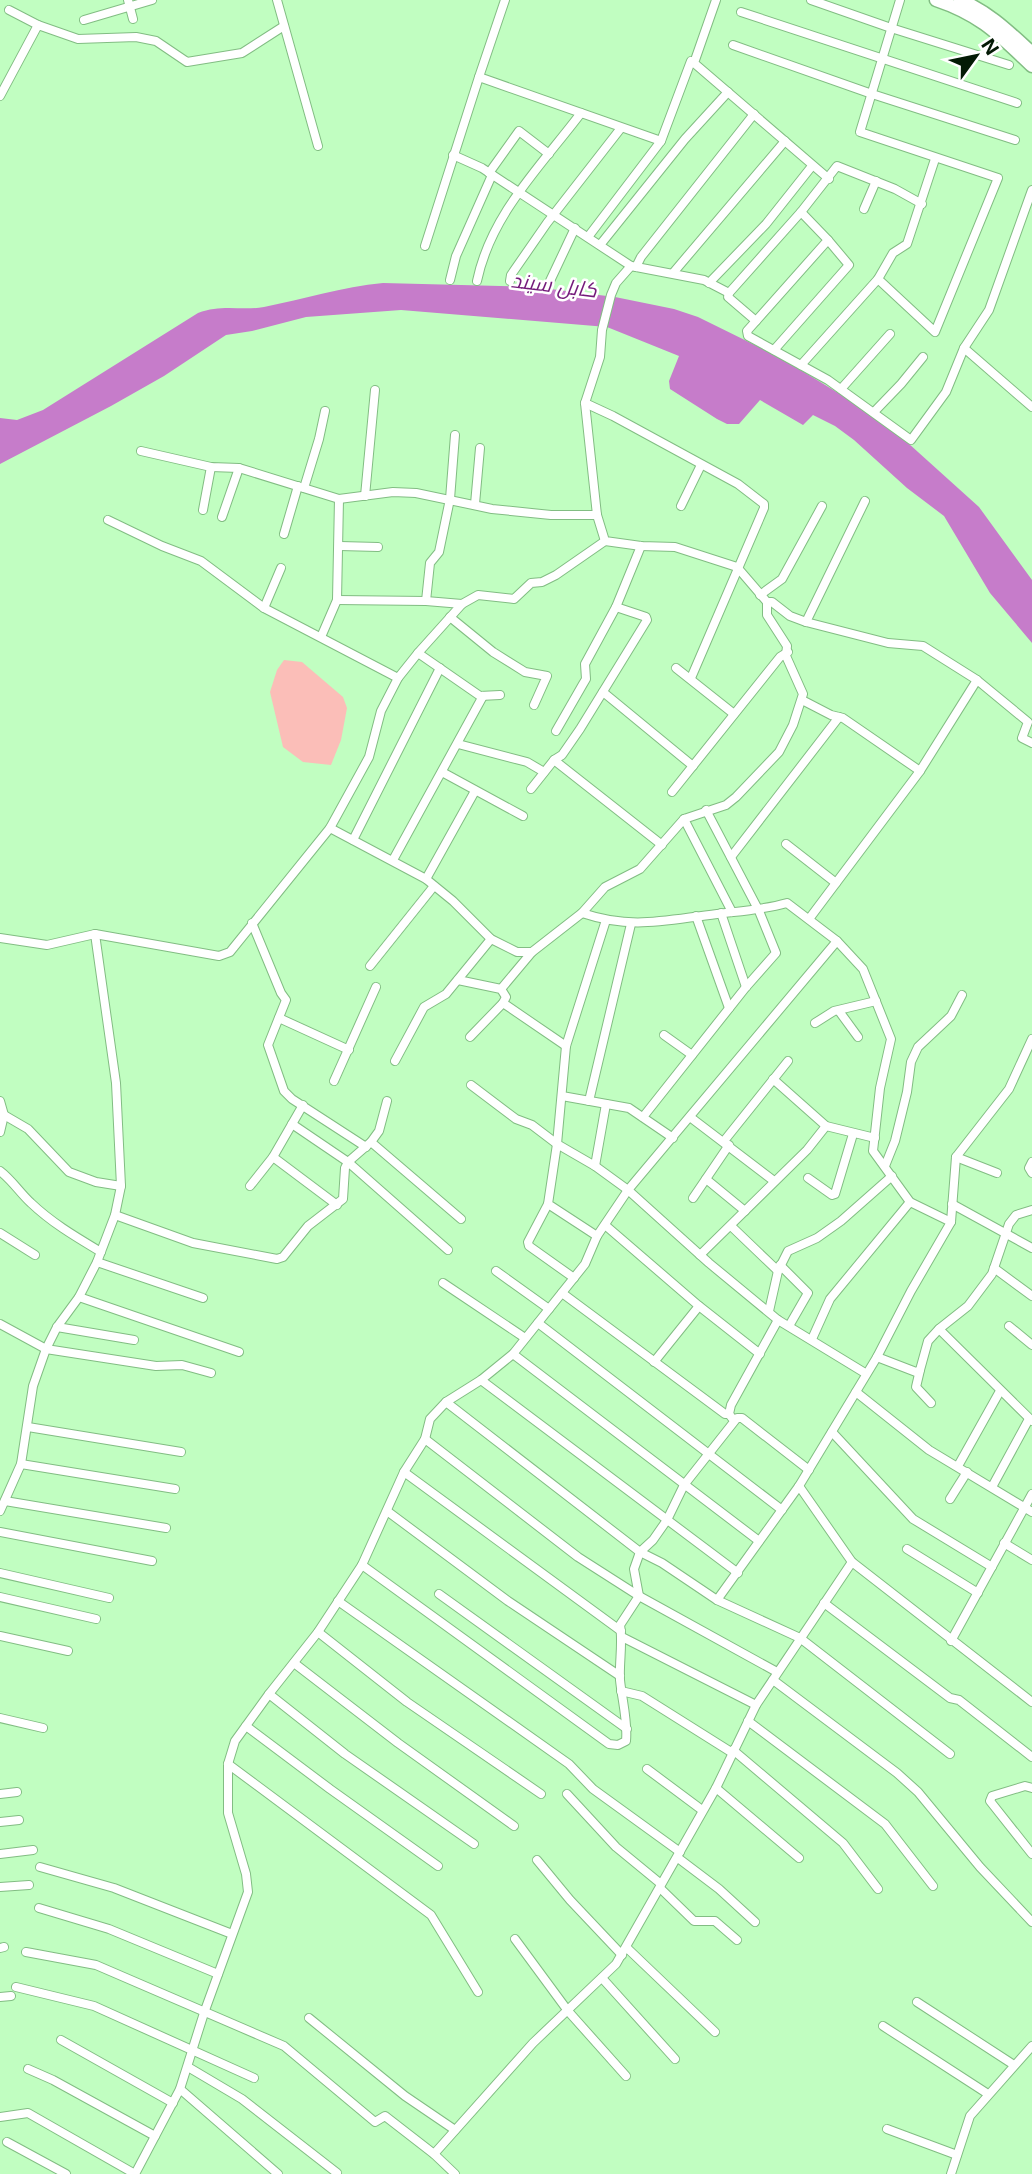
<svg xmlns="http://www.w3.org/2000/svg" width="1032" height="2174" font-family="Inter,Cairo,sans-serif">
	<rect width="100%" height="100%" fill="#c1fec1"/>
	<path fill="#fbbeb8" d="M284 660 302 662 343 697 347 708 341 740 331 765 303 762 283 747 270 692 277 670Z"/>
	<path fill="#c67cca" d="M383 283 534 287 615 297 674 309 698 317 781 358 853 402 908 443 979 507 1032 580V643L990 593 944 516 907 488 854 440 835 426 813 415 803 425 760 400 739 424H727L717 419 670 389 669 381 679 356 607 327 401 310 306 317 252 331 226 335 164 376 111 406 0 464V418L17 420 43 410 198 313C222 304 241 311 264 307 304 299 342 287 383 283Z"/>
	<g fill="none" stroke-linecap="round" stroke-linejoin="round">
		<g stroke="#82bd83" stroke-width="10">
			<g id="minor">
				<path d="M128 0 133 19"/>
				<path d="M277 0 318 146"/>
				<path d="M716 0 694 63 829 179"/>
				<path d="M811 0 891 28 1009 65"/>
				<path d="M9 10 38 25 78 39 136 37 156 41 187 62 242 53 284 26"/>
				<path d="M741 12 1017 103"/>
				<path d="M84 20 152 0"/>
				<path d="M733 45 872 94 1015 140"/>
				<path d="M479 77 505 0"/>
				<path d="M0 96 38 25"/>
				<path d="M453 155 482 168 631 266 704 280 729 293 801 212 837 166 895 189 922 204"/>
				<path d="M489 173 519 131 549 154"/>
				<path d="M864 209 876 181"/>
				<path d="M801 212 828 240 747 331 748 336 828 380 911 440 946 392 964 348 1032 407"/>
				<path d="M588 237 661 141"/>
				<path d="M600 245 685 139 728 92"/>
				<path d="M425 246 479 77 661 141 691 61 694 63"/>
				<path d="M631 266 616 283 611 295 602 330 600 357 585 403 597 515 605 541 641 546 675 547 737 567 767 602H772L790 616 806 622 888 643 923 646 977 680 1028 722 1022 738 1032 743"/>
				<path d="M636 267 641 257 754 114"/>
				<path d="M673 273 785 141"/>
				<path d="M878 279 935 332 998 178 860 132 900 0"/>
				<path d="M450 280 456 256 492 175"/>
				<path d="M477 281C491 214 541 166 581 113"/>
				<path d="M510 281 511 275 547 223 621 128"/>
				<path d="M550 281 575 228"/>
				<path d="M709 283 766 224 812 166"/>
				<path d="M729 293 728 297 756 321"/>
				<path d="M964 348 989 310 1032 190"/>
				<path d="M774 350 849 265 828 240"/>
				<path d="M801 365 878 279 893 253 907 244 935 159"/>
				<path d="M841 389 890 334"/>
				<path d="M585 403 613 416 738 484 764 504V508L691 678"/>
				<path d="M874 412 901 384 923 357"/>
				<path d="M141 451 211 467 239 468 339 499 393 492 416 493 492 509 551 515H597"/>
				<path d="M304 488 319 439 325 411"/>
				<path d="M365 496 375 390"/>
				<path d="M475 504 480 448"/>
				<path d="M681 506 701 465"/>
				<path d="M203 510 211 467"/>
				<path d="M222 517 239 468"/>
				<path d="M108 520 162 546 201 561 264 608 398 678"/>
				<path d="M284 534 298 486"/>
				<path d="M340 546 378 547"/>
				<path d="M760 595 782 579 822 506"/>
				<path d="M337 600 426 601 462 604"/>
				<path d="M426 601 430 563 439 552 450 499 455 435"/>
				<path d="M264 608 281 568"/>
				<path d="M450 617 493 652 525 672 547 676 534 705"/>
				<path d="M806 622 865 501"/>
				<path d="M321 637 337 600 339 499"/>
				<path d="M418 653 480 696 500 695"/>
				<path d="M676 668 734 714"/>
				<path d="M603 692 693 766"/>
				<path d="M802 700 831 715 843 718 920 771"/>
				<path d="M556 731 583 684 586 679 585 664 616 607 641 546"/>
				<path d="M458 744 527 762 544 772"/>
				<path d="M554 760 662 845"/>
				<path d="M442 772 523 816"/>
				<path d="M531 789 554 760 562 755 580 729 647 620 646 617 616 607"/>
				<path d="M672 792 780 657 788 652"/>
				<path d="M684 819 732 912"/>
				<path d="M330 828 426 879 453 901 491 939 517 952H532L582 913C633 930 665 920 717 914 741 911 762 910 787 903L837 941 863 969 891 1039 880 1088 873 1151 910 1202 951 1222"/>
				<path d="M353 840 440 668"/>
				<path d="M786 844 836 883"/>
				<path d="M731 857 839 717"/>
				<path d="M393 860 483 696"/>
				<path d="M426 879 475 791"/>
				<path d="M582 913 605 887 640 869 684 819 726 805 736 797 779 752 793 725 803 694 786 656 787 646 767 615V602"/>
				<path d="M721 913 746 987"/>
				<path d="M696 916 729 1008"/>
				<path d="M809 919 920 771 977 680"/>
				<path d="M252 923 281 993 286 1000 268 1045 284 1091 292 1099 366 1147"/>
				<path d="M95 934 219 956 230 952 330 828 369 757 381 711 398 678 418 653 462 604 478 595 514 599 531 583 542 582 556 575 605 541"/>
				<path d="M0 938 47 945 95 934 116 1083 121 1186 115 1215 97 1262 79 1297 57 1327 46 1349 33 1386 21 1464 0 1511"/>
				<path d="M370 966 434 886"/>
				<path d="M458 980 501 989 506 997 503 1003 470 1037"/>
				<path d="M501 989 532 952"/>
				<path d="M503 1003 566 1046"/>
				<path d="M839 1011 858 1037"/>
				<path d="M279 1018 349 1050"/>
				<path d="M815 1023 834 1011 876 1001"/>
				<path d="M664 1035 692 1055"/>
				<path d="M395 1061 424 1007 446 994 491 939"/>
				<path d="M773 1079 826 1126 875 1138"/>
				<path d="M334 1081 376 987"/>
				<path d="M471 1085 516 1119 532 1125 557 1144 595 1166 628 1190 709 1263 778 1320 865 1373"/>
				<path d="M562 1096 629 1108 673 1138"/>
				<path d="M0 1101 4 1115 0 1132"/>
				<path d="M589 1101 631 924"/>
				<path d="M4 1115 28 1129 69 1172 96 1182 121 1186"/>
				<path d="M643 1117 746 987 776 953 759 911 706 810"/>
				<path d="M690 1117 774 1181"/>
				<path d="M292 1124 348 1162 448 1250"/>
				<path d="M724 1141 788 1061"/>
				<path d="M371 1142 461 1219"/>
				<path d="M273 1157 337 1205"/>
				<path d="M956 1157 997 1173"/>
				<path d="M1032 1162 1029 1168 1032 1173"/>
				<path d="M595 1166 606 1104"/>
				<path d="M885 1166 895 1141 907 1092 911 1062 918 1047 951 1016 962 995"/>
				<path d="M0 1171C12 1180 20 1193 31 1203 52 1223 76 1237 101 1252"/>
				<path d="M808 1178 832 1195 835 1194 853 1134"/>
				<path d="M706 1179 745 1211"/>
				<path d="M250 1186 273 1157 303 1105"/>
				<path d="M693 1198 729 1145"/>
				<path d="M548 1204 528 1242 529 1246 574 1278"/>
				<path d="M952 1204 1032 1248"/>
				<path d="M115 1215 193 1243 277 1259 283 1257 308 1226 343 1199 345 1168 348 1162 371 1142 379 1131 387 1101"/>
				<path d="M605 1225 699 1306 760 1354"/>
				<path d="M731 1226 778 1271"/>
				<path d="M0 1233 35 1255"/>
				<path d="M597 1236 548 1204 557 1144 566 1046 606 920"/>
				<path d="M700 1255 807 1150 826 1126"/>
				<path d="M97 1262 203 1298"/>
				<path d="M780 1265 808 1293 789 1326"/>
				<path d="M994 1268 1032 1296"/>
				<path d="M496 1271 549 1309"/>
				<path d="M443 1283 525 1338"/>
				<path d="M562 1293 725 1414H729"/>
				<path d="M79 1297 239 1352"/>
				<path d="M769 1311 778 1271 788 1251 817 1238 841 1221 892 1176"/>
				<path d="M538 1323 782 1510"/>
				<path d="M0 1324 46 1349 156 1366 182 1365 211 1373"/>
				<path d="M1009 1326 1032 1345"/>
				<path d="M57 1327 134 1340"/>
				<path d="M939 1329 1032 1421"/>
				<path d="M812 1339 830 1299 910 1202"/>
				<path d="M513 1354 759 1541"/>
				<path d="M877 1357 916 1372 920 1370 928 1341 939 1329 968 1306 992 1274 1009 1224 1016 1215 1032 1210"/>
				<path d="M654 1362 699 1306"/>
				<path d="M920 1370 916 1387 931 1403"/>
				<path d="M481 1380 738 1573"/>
				<path d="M856 1392 929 1450 1032 1512"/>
				<path d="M446 1402 640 1552 662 1563 717 1600 800 1638 950 1754"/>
				<path d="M732 1418 729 1414 731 1405 778 1320"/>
				<path d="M28 1427 181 1452"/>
				<path d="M832 1432 913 1519 992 1567"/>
				<path d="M425 1439 578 1557 639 1596 777 1672"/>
				<path d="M21 1464 175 1489"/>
				<path d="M958 1466 1000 1391"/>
				<path d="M404 1472 621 1631"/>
				<path d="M799 1486 852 1562 1032 1702"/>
				<path d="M992 1487 1029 1419"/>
				<path d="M950 1499 967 1472"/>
				<path d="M5 1501 166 1528"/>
				<path d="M387 1511 508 1601 620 1676"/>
				<path d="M0 1532 152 1561"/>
				<path d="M1004 1543 1032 1560"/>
				<path d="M907 1549 978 1593"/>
				<path d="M362 1565 609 1744 618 1745 626 1741C628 1721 622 1700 620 1680 619 1662 623 1643 620 1625L639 1596 634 1569 640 1552 653 1540 667 1520 684 1485 737 1418H742L809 1470"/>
				<path d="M0 1573 109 1598"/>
				<path d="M439 1594 627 1729"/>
				<path d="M0 1597 96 1619"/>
				<path d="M717 1600 799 1486 877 1357 911 1291 951 1222 956 1157 1009 1089 1032 1039"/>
				<path d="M338 1601 569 1764 593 1789 680 1852"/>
				<path d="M824 1603 950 1698 959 1700 1032 1757"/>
				<path d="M318 1632 407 1702 541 1794"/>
				<path d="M0 1636 68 1651"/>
				<path d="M622 1637 756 1705"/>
				<path d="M951 1641 1032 1494"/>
				<path d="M294 1663 398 1743 514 1826"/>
				<path d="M773 1680 897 1773 918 1792 980 1867 1032 1922"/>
				<path d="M621 1691 642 1696 731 1752"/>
				<path d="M269 1694 345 1754 474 1844"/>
				<path d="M0 1718 43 1728"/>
				<path d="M748 1721 885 1824 933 1886"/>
				<path d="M246 1726 330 1789 438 1866"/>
				<path d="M733 1750 843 1843 878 1889"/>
				<path d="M228 1764 431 1915 478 1992"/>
				<path d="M647 1769 702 1810"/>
				<path d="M716 1788 799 1858"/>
				<path d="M1032 1788 1025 1786 992 1796 990 1801 1032 1854"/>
				<path d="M0 1794 17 1792"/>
				<path d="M567 1794 616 1847 661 1884"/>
				<path d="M0 1822 19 1820"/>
				<path d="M0 1854 33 1850"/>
				<path d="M678 1858 719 1889 755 1922"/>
				<path d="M537 1860 570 1900 622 1955"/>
				<path d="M40 1867 114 1888 232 1934"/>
				<path d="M0 1887 29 1885"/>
				<path d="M660 1888 694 1921H715L737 1940"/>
				<path d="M39 1908 109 1929 218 1974"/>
				<path d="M515 1939 568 2011 626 2076"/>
				<path d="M0 1948 4 1947"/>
				<path d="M627 1948 715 2032"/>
				<path d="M26 1952 96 1965 284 2046 375 2122 385 2116 434 2154 455 2174"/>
				<path d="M602 1978 675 2059"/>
				<path d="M16 1987 94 2006 254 2078"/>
				<path d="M0 1997 11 1996"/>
				<path d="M917 2002 1014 2065"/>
				<path d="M309 2018 405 2096 455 2130"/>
				<path d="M883 2026 988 2094"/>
				<path d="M61 2040 173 2103"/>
				<path d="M188 2067 242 2099 337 2173"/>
				<path d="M28 2069 53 2080 155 2136"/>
				<path d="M180 2089 278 2174"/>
				<path d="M0 2117 28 2113 135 2174"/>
				<path d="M887 2129 957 2155"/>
				<path d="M7 2142 66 2174"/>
				<path d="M434 2154 533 2043 616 1964 716 1788 756 1705 852 1562"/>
				<path d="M135 2174 180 2089 204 2013 248 1892 246 1874 228 1813V1764L235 1741 269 1694 318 1632 362 1565 404 1472 425 1439 430 1419 446 1402 481 1380 513 1354 585 1264 597 1236 628 1190 837 941"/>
				<path d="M951 2174 970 2116 1032 2046"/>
			</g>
		</g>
		<g stroke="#82bd83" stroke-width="15">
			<g id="highway">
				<path d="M936 0C981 15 999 35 1032 66"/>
				<path d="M960 0C989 12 1009 32 1032 53"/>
			</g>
		</g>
		<use href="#minor" stroke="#fff" stroke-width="8"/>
		<use href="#highway" stroke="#fff" stroke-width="12"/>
	</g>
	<g text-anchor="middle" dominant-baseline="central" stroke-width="5" stroke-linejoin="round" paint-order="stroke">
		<g font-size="21" font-style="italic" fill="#741b7b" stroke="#fff">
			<text transform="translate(554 285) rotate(7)">کابل سيند</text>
		</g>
	</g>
	<g transform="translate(976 56) rotate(57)" stroke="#ffffff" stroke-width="5" paint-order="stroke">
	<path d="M0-5L12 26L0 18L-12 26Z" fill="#031a05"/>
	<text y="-10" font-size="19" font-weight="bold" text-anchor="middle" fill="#031a05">N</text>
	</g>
</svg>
